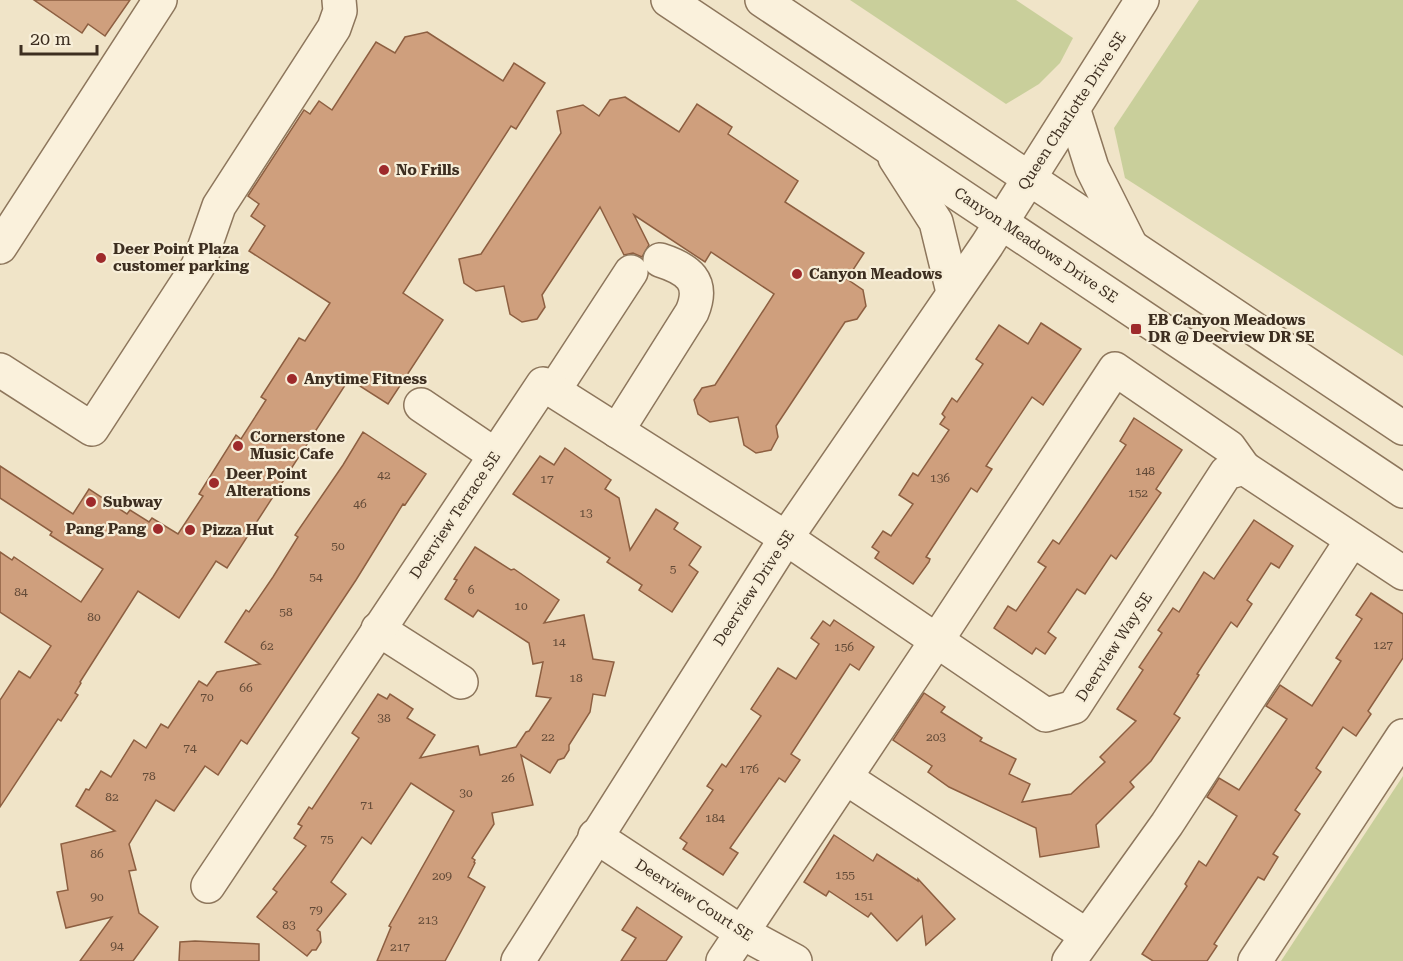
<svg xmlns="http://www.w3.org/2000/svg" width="1403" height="961" font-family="'Roboto Serif',serif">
	<rect width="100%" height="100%" fill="#f0e4c8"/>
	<g fill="#c9cf9b">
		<path d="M850 0H1016L1073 38 1060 63 1039 84 1006 104Z"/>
		<path d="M1199 0H1403V356L1125 178 1114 128Z"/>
		<path d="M1403 776V961H1281Z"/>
	</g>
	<g fill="#cf9f7d" stroke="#8d5f41" stroke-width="1.5">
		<path d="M34 0H130L105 36 88 24 82 33Z"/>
		<path d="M427 32 503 81 514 63 545 83 516 129 511 126 403 293 443 320 388 404 349 379 227 568 216 561 179 618 138 591 80 682 81 683 75 693 78 695 61 721 58 719 0 807V700L19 671 30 678 51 646 0 612V552L12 560 14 557 81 602 103 569 50 535 52 532 0 498V466L73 514 89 489 127 514 130 510 149 522 152 518 178 534 203 496 199 494 236 435 241 439 266 400 261 397 299 338 305 341 330 303 249 251 265 226 251 216 259 204 248 196 304 110 310 114 319 101 332 110 376 42 395 53 405 37Z"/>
		<path d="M625 97 679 132 697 104 732 127 728 134 798 181 785 202 864 253 847 279 863 290 866 306 857 319 845 322 776 426 778 437 771 450 756 453 744 445 738 417 710 422 698 414 694 400 702 388 715 385 774 294 711 252 705 262 634 215 649 245 642 257 633 253 624 255 600 207 542 295 545 307 537 319 522 322 510 314 504 286 476 291 464 283 459 259 481 254 561 133 557 111 583 105 599 116 610 100Z"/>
		<path d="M1041 323 1081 349 1043 405 1032 397 986 466 992 469 977 492 971 488 926 557 930 559 929 562 913 584 875 558 879 552 872 547 883 531 891 536 913 504 899 495 913 473 918 476 949 430 940 424 945 417 942 414 952 398 957 402 983 364 976 359 999 325 1028 344Z"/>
		<path d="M1134 418 1182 450 1156 489 1161 493 1116 559 1111 555 1085 594 1077 589 1048 632 1056 638 1045 654 1036 648 1032 654 994 628 1008 606 1016 611 1046 567 1038 562 1053 540 1059 544 1085 506 1126 445 1120 441Z"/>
		<path d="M363 432 426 474 405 505 403 504 356 580 247 744 241 740 218 775 205 766 174 811 156 800 129 844 136 870 129 871 139 913 158 927 133 961H80L112 917 66 928 57 892 68 890 61 844 115 831 76 806 86 789 89 790 101 771 111 777 134 740 146 748 161 724 168 728 199 681 207 686 217 672 260 664 225 642 246 610 249 612 273 577 298 537 295 535 343 465Z"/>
		<path d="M565 448 611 480 605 489 619 498 630 550 656 509 678 523 674 529 701 547 689 565 698 572 672 612 639 590 642 585 607 562 610 558 513 494 540 456 554 465Z"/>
		<path d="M1254 520 1293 546 1279 568 1271 563 1247 600 1252 604 1237 627 1231 622 1197 674 1199 675 1174 714 1180 718 1151 761 1130 782 1134 787 1096 825 1099 847 1040 857 1036 828 949 787 928 772 932 766 893 740 924 693 945 707 941 712 982 738 980 741 1016 759 1009 774 1030 784 1022 802 1071 794 1105 762 1100 757 1136 721 1117 709 1143 670 1139 667 1162 633 1158 630 1173 608 1179 612 1204 572 1214 579Z"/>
		<path d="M475 547 511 570 514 569 559 600 544 623 584 615 593 659 614 662 605 696 593 694 590 712 569 745V750L564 758 558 760 550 773 521 755 533 805 492 813 494 824 472 858 475 860 474 862 475 863 468 877 485 887 445 961H377L391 927 389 926 454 811 411 783 371 844 362 837 331 882 346 894 317 930 320 932 321 942 316 950H312L307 956 257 917 277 892 273 889 306 846 294 838 302 826 298 824 309 807 312 809 359 738 352 733 378 694 387 699 390 694 413 709 407 718 435 735 420 758 478 746 480 755 516 747 526 732 529 731 551 698 536 696 543 662 533 664 529 643 478 610 473 617 445 599 457 580 454 579Z"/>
		<path d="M1371 593 1403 614V658L1368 711 1371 714 1356 736 1343 727 1316 768 1321 772 1295 810 1300 814 1273 854 1278 857 1264 880 1258 877 1214 944 1217 946 1207 961H1153L1142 954 1187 886 1185 884 1199 861 1206 866 1237 816 1207 797 1219 778 1239 790 1287 719 1266 706 1280 685 1312 706 1341 661 1336 658 1362 619 1356 615Z"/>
		<path d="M834 620 874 647 859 670 850 664 837 684 791 754 800 760 785 782 779 778 730 848 738 853 723 875 683 849 687 843 680 838 713 790 707 786 722 764 726 767 761 716 751 709 778 668 796 679 819 644 811 638 823 621 830 626Z"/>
		<path d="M834 835 873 861 877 854 918 881V879L955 919 926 945 922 916 897 941 871 913 868 917 829 891 826 896 804 882Z"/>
		<path d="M637 907 682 937 666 961H621L636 938 622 930Z"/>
		<path d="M195 941 259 944V961H179L180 942Z"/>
	</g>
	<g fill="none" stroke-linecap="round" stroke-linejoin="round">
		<g stroke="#8d765c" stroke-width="36">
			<g id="minor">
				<path d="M668 0 1403 491"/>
				<path d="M762 0 1403 428"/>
				<path d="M1074 111 1092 168 1130 244"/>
				<path d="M895 158 936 222 953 292"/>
				<path d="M0 247 160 0"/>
				<path d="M0 370 92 429 198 266 219 206 334 28 340 11 339 0"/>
				<path d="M554 390 631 272"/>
				<path d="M421 405 495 455"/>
				<path d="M617 431 692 312C705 281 688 269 660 260"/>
				<path d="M378 629 461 682"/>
				<path d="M846 778 1086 935"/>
				<path d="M595 836 741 932 795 961"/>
				<path d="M208 886 543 384 786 538 1046 715 1074 707 1226 473 1244 468 1403 573"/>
				<path d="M518 961 786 538 987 245 1142 0"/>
				<path d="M723 961 937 640 1115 369 1229 447 1244 468"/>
				<path d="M1069 961 1167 824 1352 540"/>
				<path d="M1255 961 1403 736"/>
			</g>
		</g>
		<use href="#minor" stroke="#faf1dc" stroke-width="33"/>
	</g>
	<g fill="#9e2a2b" stroke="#f7eed8" stroke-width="2">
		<circle cx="384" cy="170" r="6"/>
		<circle cx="101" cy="258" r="6"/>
		<circle cx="797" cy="274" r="6"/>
		<rect x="1130" y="323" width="12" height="12" rx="3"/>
		<circle cx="292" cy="379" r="6"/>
		<circle cx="238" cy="446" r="6"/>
		<circle cx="214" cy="483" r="6"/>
		<circle cx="91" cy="502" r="6"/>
		<circle cx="158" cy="529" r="6"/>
		<circle cx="190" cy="530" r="6"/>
	</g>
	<g text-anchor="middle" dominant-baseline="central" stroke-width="4.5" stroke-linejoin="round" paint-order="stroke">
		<g font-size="12" fill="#624a37">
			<text x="1145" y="471">148</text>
			<text x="384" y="475">42</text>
			<text x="940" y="478">136</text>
			<text x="547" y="479">17</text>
			<text x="1138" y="493">152</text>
			<text x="360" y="504">46</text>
			<text x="586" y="513">13</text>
			<text x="338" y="546">50</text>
			<text x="673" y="569">5</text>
			<text x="316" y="577">54</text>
			<text x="471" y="590">6</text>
			<text x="21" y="592">84</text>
			<text x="521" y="606">10</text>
			<text x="286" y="612">58</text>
			<text x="94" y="617">80</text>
			<text x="559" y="642">14</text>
			<text x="1383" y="645">127</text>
			<text x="267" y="646">62</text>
			<text x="844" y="647">156</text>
			<text x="576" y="678">18</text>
			<text x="246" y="688">66</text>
			<text x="207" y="697">70</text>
			<text x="384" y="718">38</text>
			<text x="548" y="737">22</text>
			<text x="936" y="737">203</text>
			<text x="190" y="748">74</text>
			<text x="749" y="769">176</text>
			<text x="149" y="776">78</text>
			<text x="508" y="778">26</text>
			<text x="466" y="793">30</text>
			<text x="112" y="797">82</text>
			<text x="367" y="805">71</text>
			<text x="715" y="818">184</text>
			<text x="327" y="839">75</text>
			<text x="97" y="854">86</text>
			<text x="845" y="875">155</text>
			<text x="442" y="876">209</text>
			<text x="864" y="896">151</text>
			<text x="97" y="897">90</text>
			<text x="316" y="910">79</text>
			<text x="428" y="920">213</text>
			<text x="289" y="925">83</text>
			<text x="117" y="946">94</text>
			<text x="400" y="947">217</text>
		</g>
		<g font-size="15" fill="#3d2e20" stroke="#f7eed8">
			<text transform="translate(1072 111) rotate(-57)">Queen Charlotte Drive SE</text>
			<text transform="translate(1036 245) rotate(34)">Canyon Meadows Drive SE</text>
			<text transform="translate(455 515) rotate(-56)">Deerview Terrace SE</text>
			<text transform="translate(754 588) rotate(-57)">Deerview Drive SE</text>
			<text transform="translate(1114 647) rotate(-57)">Deerview Way SE</text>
			<text transform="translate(694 900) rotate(33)">Deerview Court SE</text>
		</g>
		<g font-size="15" font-weight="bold" fill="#3d2e20" stroke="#f7eed8" text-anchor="start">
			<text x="396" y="170">No Frills</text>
			<text x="113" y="249">Deer Point Plaza<tspan x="113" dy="17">customer parking</tspan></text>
			<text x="809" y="274">Canyon Meadows</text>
			<text x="1148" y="320">EB Canyon Meadows<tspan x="1148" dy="17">DR @ Deerview DR SE</tspan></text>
			<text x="304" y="379">Anytime Fitness</text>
			<text x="250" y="437">Cornerstone<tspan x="250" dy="17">Music Cafe</tspan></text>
			<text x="226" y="474">Deer Point<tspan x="226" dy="17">Alterations</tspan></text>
			<text x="103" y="502">Subway</text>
			<text x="146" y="529" text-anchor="end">Pang Pang</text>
			<text x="202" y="530">Pizza Hut</text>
		</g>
	</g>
	<path d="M21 45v9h76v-9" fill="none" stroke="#3d2e20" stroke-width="3"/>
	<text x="30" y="45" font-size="18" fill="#3d2e20" stroke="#f7eed8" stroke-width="4.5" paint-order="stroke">20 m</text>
</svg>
